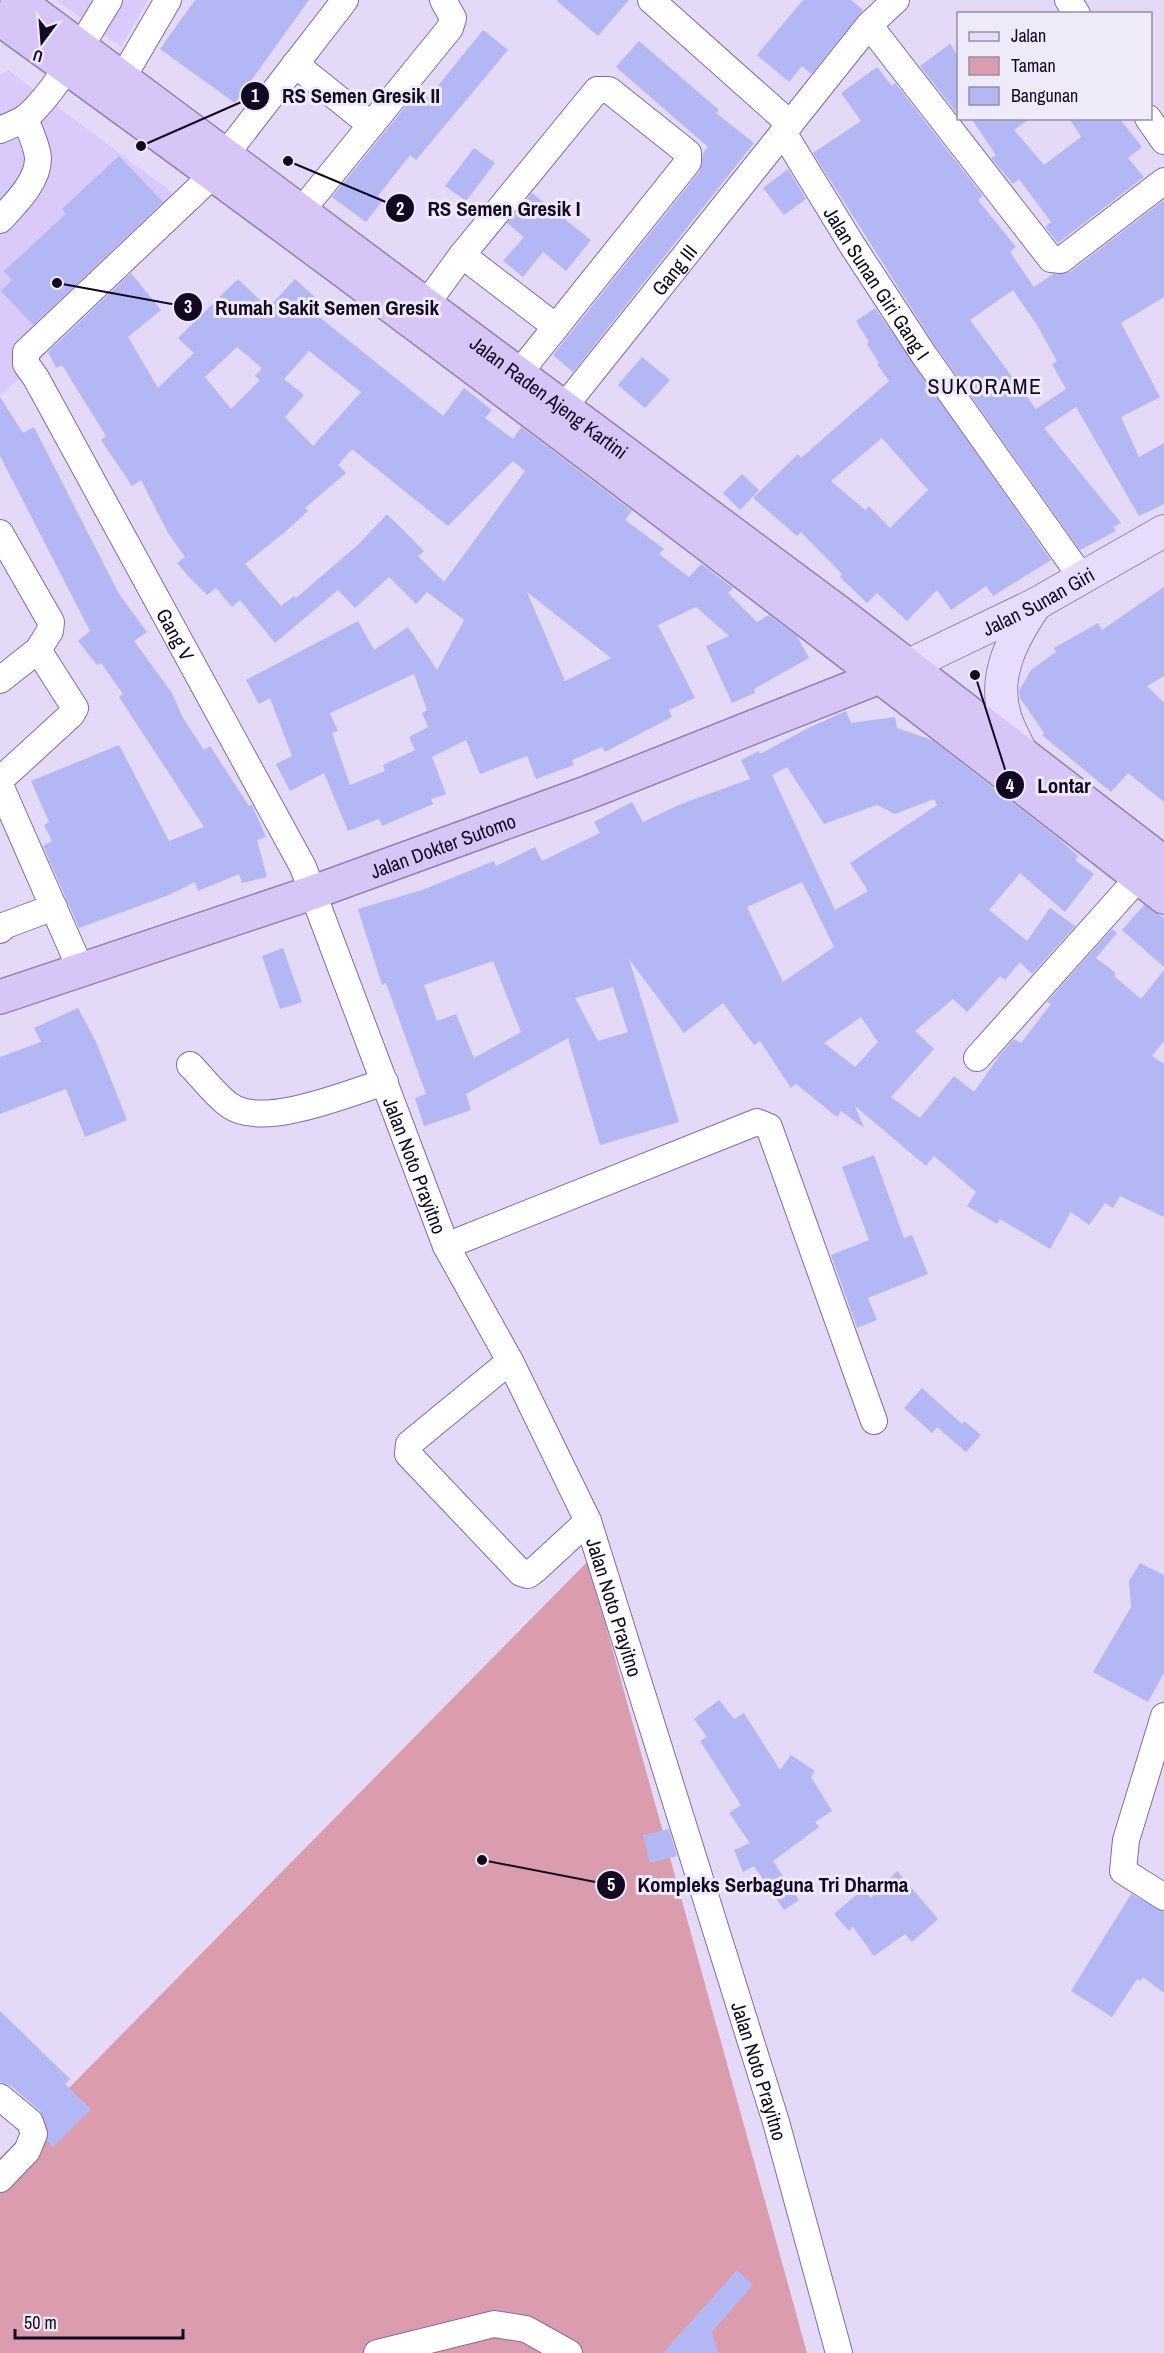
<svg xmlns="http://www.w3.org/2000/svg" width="1164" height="2353" font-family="'Archivo Narrow',sans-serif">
	<rect width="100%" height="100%" fill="#e4daf8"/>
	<g fill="#dac9fb">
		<path d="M56 0H148L121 47Z"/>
		<path d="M8 70 189 205 39 361 0 396V75Z"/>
	</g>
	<path fill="#db9dae" d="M588 1561 807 2353H0V2158Z"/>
	<g fill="#b3b8f5" fill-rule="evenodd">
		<path d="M195 0H309L235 103 160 49Z"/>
		<path d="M556 0H629L598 36Z"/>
		<path d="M803 0H851L863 10 811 74 802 66 789 82 757 55Z"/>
		<path d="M483 30 508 50 416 160 410 155 378 196 383 200 366 222 332 197 419 90 428 98Z"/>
		<path d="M639 41 719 110 716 113 754 143 573 372 553 355 700 171 703 153 708 147 616 67Z"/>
		<path d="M950 44 958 56V111L956 112 920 66Z"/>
		<path d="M877 67 892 86 895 83 983 196 978 200 1016 247 1010 252 1034 287 1053 274 1070 272 1164 200V297L1121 323 1160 397 1121 417 1139 457 1164 443V504L1139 516 1076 407 1044 428 1121 523 1113 527 1116 531 1080 550 936 347 813 153 861 121 841 93ZM1013 290 1037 325 1057 361 1052 364 1066 389 1036 409 970 320Z"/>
		<path d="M971 118H1031L1014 130 1044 165 1081 137 1069 118H1119L1142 147 1128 158 1144 177 1058 243 1045 227 1051 222 1019 179 1013 184 991 158 996 155Z"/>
		<path d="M474 148 495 163 466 201 445 186Z"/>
		<path d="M119 156 163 202 33 325 1 291 12 280 4 271 66 214 62 209Z"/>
		<path d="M788 169 806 199 784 215 763 188Z"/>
		<path d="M532 193 591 240 566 271 543 252 523 277 503 261 524 237 507 223Z"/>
		<path d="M131 273 161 310 128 337 158 388 194 353 178 338 238 279 268 308 295 279 316 298 308 308 443 416 464 388 492 410 485 418 513 439 521 427 632 511 625 520 664 549 659 554 689 577 701 564 733 588 728 593 757 622 769 615 797 636 809 658 754 689 755 693 732 703 706 646 729 636 696 607 658 625 695 698 669 710 672 717 605 752 602 747 572 760 574 765 536 779 527 756 480 774 466 740 432 757 446 794 431 799 433 804 382 826 379 819 348 831 324 773 290 791 276 764 292 756 270 698 259 704 246 680 358 621 374 650 408 627 437 670 464 620 427 592 416 604 389 577 355 608 338 590 275 643 240 600 232 607 216 588 207 595 189 577 177 563 185 557 168 533 141 480 132 486 101 440 106 436 62 365 56 368 48 352ZM237 347 262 368 255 376 260 380 231 409 205 377ZM309 351 361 392 313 446 285 417 304 395 284 379ZM352 449 448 526 513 461 525 471 444 582 418 556 424 551 387 514 359 544 296 598 294 596 281 606 245 564 285 532 308 511 305 508 346 473 338 465ZM527 592 611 658 565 681ZM414 674 427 710 422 713 428 727 409 737 415 750 383 765 385 771 350 785 332 733 338 731 330 713Z"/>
		<path d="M875 308 1051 560 993 596 986 586 951 610 937 590 907 621 877 593 867 603 840 577 842 574 801 532 797 536 753 498 798 454 801 458 889 381 877 364 879 363 867 344 869 342 856 321ZM882 438 928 490 890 528 869 506 865 510 831 481Z"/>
		<path d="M642 357 670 380 645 408 618 385Z"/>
		<path d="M0 397 23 433 34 427 119 594 147 632 134 641 172 693 183 718 204 750 210 746 249 806 252 805 266 837 257 840 267 877 242 883 239 874 198 891 195 882 169 895 79 928 43 846 52 841 44 825 49 822 31 781 119 745 169 841 204 827 119 697 123 694 101 663 97 665 78 641 90 631 0 456Z"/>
		<path d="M742 474 759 490 740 510 723 493Z"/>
		<path d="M1164 587V676L1147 686 1164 703V802L1128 773 1111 792 1042 735 1044 733 1020 698 1019 691 1031 670 1056 652 1054 648 1098 623 1102 630Z"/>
		<path d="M846 711 851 723 895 717 897 728 932 740 1059 839 1078 856 1075 860 1094 874 1065 912 1020 873 989 910 1027 941 1050 908 1075 926 1032 974 1020 962 1005 980 1000 976 967 1012 953 999 915 1031 934 1049 891 1097 920 1118 954 1076 974 1092 1000 1055 1014 1039 1021 1043 1051 1004 1047 1002 1112 929 1117 933 1096 958 1116 973 1114 976 1141 999 1164 970V1041L1152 1056 1164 1064V1217L1120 1196 1113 1208 1105 1203 1089 1225 1071 1212 1050 1249 1000 1219 997 1224 967 1206 976 1192 934 1156 926 1166 855 1106 864 1128 841 1111 837 1117 796 1084 791 1088 760 1041 754 1045 723 1003 684 1033 629 959 679 1122 600 1145 568 1038 466 1094 471 1110 424 1126 415 1098 426 1094 386 983 382 985 358 909 422 890 494 861 496 866 535 847 542 861 600 833 594 822 632 802 643 822 681 804 750 779 741 760 759 751 760 754 806 729ZM787 767 824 824 877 805 895 814 934 799 937 805 850 863 868 891 835 910 772 775ZM802 882 834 947 783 982 747 907ZM493 961 521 1032 474 1058 456 1014 437 1021 424 985ZM613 987 628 1032 598 1041 575 998ZM861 1017 878 1042 855 1067 824 1043Z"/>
		<path d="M1144 905 1164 918V967L1122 930Z"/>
		<path d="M283 948 302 1002 280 1009 262 956Z"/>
		<path d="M78 1008 96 1042 127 1120 85 1137 66 1089 0 1114V1057L41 1042 34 1028Z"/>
		<path d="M874 1155 904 1238 912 1235 928 1274 868 1298 877 1320 857 1328 831 1255 869 1240 842 1167Z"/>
		<path d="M922 1388 962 1424 964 1421 981 1435 966 1452 937 1427 932 1433 904 1408Z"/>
		<path d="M1140 1563 1164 1575V1673L1148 1702 1093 1672 1131 1607 1129 1581Z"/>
		<path d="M719 1700 734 1719 744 1713 780 1770 791 1755 815 1771 811 1777 832 1811 815 1822 819 1827 773 1861 799 1900 784 1910 754 1866 743 1872 734 1850 750 1843 729 1813 741 1805 700 1741 707 1737 694 1719Z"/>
		<path d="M669 1829 677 1856 650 1863 643 1835Z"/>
		<path d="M897 1871 938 1919 912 1942 905 1934 874 1956 853 1927 849 1931 834 1914 863 1889 871 1898Z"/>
		<path d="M1131 1894 1164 1912V1993L1143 1977 1140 1981 1137 1979 1112 2017 1071 1991Z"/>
		<path d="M0 2011 70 2079 65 2084 91 2109 53 2147 47 2141 48 2129 40 2111 10 2085 0 2082Z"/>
		<path d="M737 2270 753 2285 712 2332 718 2353H663Z"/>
	</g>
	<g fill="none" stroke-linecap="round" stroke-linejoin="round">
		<g stroke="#8369ae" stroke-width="28">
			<g id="minor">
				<path d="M651 0 790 124"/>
				<path d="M1068 0 1077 14"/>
				<path d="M869 25 1051 259 1061 260 1164 181"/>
				<path d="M295 64 371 125"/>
				<path d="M123 77 168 0"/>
				<path d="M1148 118 1164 141"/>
				<path d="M0 130C8 126 18 123 25 118 54 95 89 32 109 0"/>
				<path id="s1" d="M783 132 852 245 924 355 1082 578"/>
				<path d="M226 154 345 0"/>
				<path id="s2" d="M214 174 26 352V364L36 378 303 867 446 1246 510 1361 588 1521 776 2122 839 2353"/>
				<path d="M302 210 450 28 453 18 443 0"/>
				<path d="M0 220C14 205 38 182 38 159 38 147 29 130 25 118"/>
				<path d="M462 255 556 327"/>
				<path d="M416 318 462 255 597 90H609L688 153V162L507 388"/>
				<path id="s3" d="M564 407 869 25 896 0"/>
				<path d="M0 533 51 622 50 631 38 650 75 708 71 715 0 780"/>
				<path d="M0 680 38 650"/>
				<path d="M0 785 81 970"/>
				<path d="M0 930 6 925 54 907"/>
				<path d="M977 1058 1139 877"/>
				<path d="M190 1065C202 1077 214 1094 229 1105 263 1130 348 1093 385 1082"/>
				<path d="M446 1246 757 1122 769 1127 874 1421"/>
				<path d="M510 1361 409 1444 408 1454 521 1573 528 1575 536 1569 588 1521"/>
				<path d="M1164 1716 1126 1840 1123 1871 1164 1897"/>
				<path d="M0 2097 30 2122 34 2134 27 2151 0 2179"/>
				<path d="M377 2353 494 2324 526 2329 569 2353"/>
			</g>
		</g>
		<g stroke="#9283ad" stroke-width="34">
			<g id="major">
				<path id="s4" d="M909 665 1036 604 1164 531"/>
				<path d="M1020 750C1015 739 1008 727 1005 716 992 675 1014 636 1036 604"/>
			</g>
		</g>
		<g stroke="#9283ad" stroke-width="36">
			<g id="highway">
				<path id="s5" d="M17 0 842 615 1164 863"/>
				<path d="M0 19C394 303 781 598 1164 897"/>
				<path id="s6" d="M0 997 314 892 589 792 897 670"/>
			</g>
		</g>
		<use href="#minor" stroke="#fff" stroke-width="26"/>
		<use href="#major" stroke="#e7dcfb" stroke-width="32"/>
		<use href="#highway" stroke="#d7c5f8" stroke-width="33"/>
	</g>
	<g text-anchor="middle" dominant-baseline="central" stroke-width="6" stroke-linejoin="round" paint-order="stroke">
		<g font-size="20" fill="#130822" stroke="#efeaf9">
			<text stroke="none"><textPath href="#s3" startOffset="176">Gang III</textPath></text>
			<text stroke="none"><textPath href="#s1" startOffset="178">Jalan Sunan Giri Gang I</textPath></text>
			<text stroke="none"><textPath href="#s5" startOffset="664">Jalan Raden Ajeng Kartini</textPath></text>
			<text stroke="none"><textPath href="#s4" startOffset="144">Jalan Sunan Giri</textPath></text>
			<text stroke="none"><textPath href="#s2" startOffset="580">Gang V</textPath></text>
			<text stroke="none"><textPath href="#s6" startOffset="468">Jalan Dokter Sutomo</textPath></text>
			<text stroke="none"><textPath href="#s2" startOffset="1164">Jalan Noto Prayitno</textPath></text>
			<text stroke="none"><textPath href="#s2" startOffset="1650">Jalan Noto Prayitno</textPath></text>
			<text stroke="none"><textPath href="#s2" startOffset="2136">Jalan Noto Prayitno</textPath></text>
		</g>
		<g font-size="22" letter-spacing="1.5" fill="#130822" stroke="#efeaf9">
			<text x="985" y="386">SUKORAME</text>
		</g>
	</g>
	<path fill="none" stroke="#130822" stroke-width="2" d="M141 146L255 96M288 161L400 208M57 283L188 307M975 675L1010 785M482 1860L611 1885"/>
	<g fill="#130822" stroke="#efeaf9" stroke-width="2">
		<circle cx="141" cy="146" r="6"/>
		<circle cx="288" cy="161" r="6"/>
		<circle cx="57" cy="283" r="6"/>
		<circle cx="975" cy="675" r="6"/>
		<circle cx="482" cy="1860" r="6"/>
		<circle cx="255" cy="96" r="15"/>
		<circle cx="400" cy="208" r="15"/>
		<circle cx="188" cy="307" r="15"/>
		<circle cx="1010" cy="785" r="15"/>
		<circle cx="611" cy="1885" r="15"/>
	</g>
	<g font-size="18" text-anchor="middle" font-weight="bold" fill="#fff">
		<text x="255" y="102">1</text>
		<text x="400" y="215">2</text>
		<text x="188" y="313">3</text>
		<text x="1010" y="792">4</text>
		<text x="611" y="1891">5</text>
	</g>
	<g font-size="21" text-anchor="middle" font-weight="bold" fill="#130822" stroke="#efeaf9" stroke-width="6" stroke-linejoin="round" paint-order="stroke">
		<text x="361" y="103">RS Semen Gresik II</text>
		<text x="504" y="216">RS Semen Gresik I</text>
		<text x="327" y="315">Rumah Sakit Semen Gresik</text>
		<text x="1064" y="793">Lontar</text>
		<text x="773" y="1892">Kompleks Serbaguna Tri Dharma</text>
	</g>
	<rect x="957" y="12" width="195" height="108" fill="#efeaf9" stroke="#9790a3" stroke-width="1.5"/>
	<rect x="969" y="32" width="30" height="9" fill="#e7dcfb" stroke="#9790a3" stroke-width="1.5"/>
	<text x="1011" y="42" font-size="18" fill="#130822">Jalan</text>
	<rect x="969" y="57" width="30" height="18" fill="#db9dae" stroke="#9790a3" stroke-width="1.5"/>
	<text x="1011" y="72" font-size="18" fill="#130822">Taman</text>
	<rect x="969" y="87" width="30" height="18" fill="#b3b8f5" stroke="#9790a3" stroke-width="1.5"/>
	<text x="1011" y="102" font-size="18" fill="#130822">Bangunan</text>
	<g transform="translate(42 42) rotate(196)" stroke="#efeaf9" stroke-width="4.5" paint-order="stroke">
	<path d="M0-4.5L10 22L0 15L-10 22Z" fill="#130822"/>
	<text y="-9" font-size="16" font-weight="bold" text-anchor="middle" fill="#130822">U</text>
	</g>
	<path d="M15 2329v9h168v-9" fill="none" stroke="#130822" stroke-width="3"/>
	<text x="24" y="2329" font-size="18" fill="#130822" stroke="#efeaf9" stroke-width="4.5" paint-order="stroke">50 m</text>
</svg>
